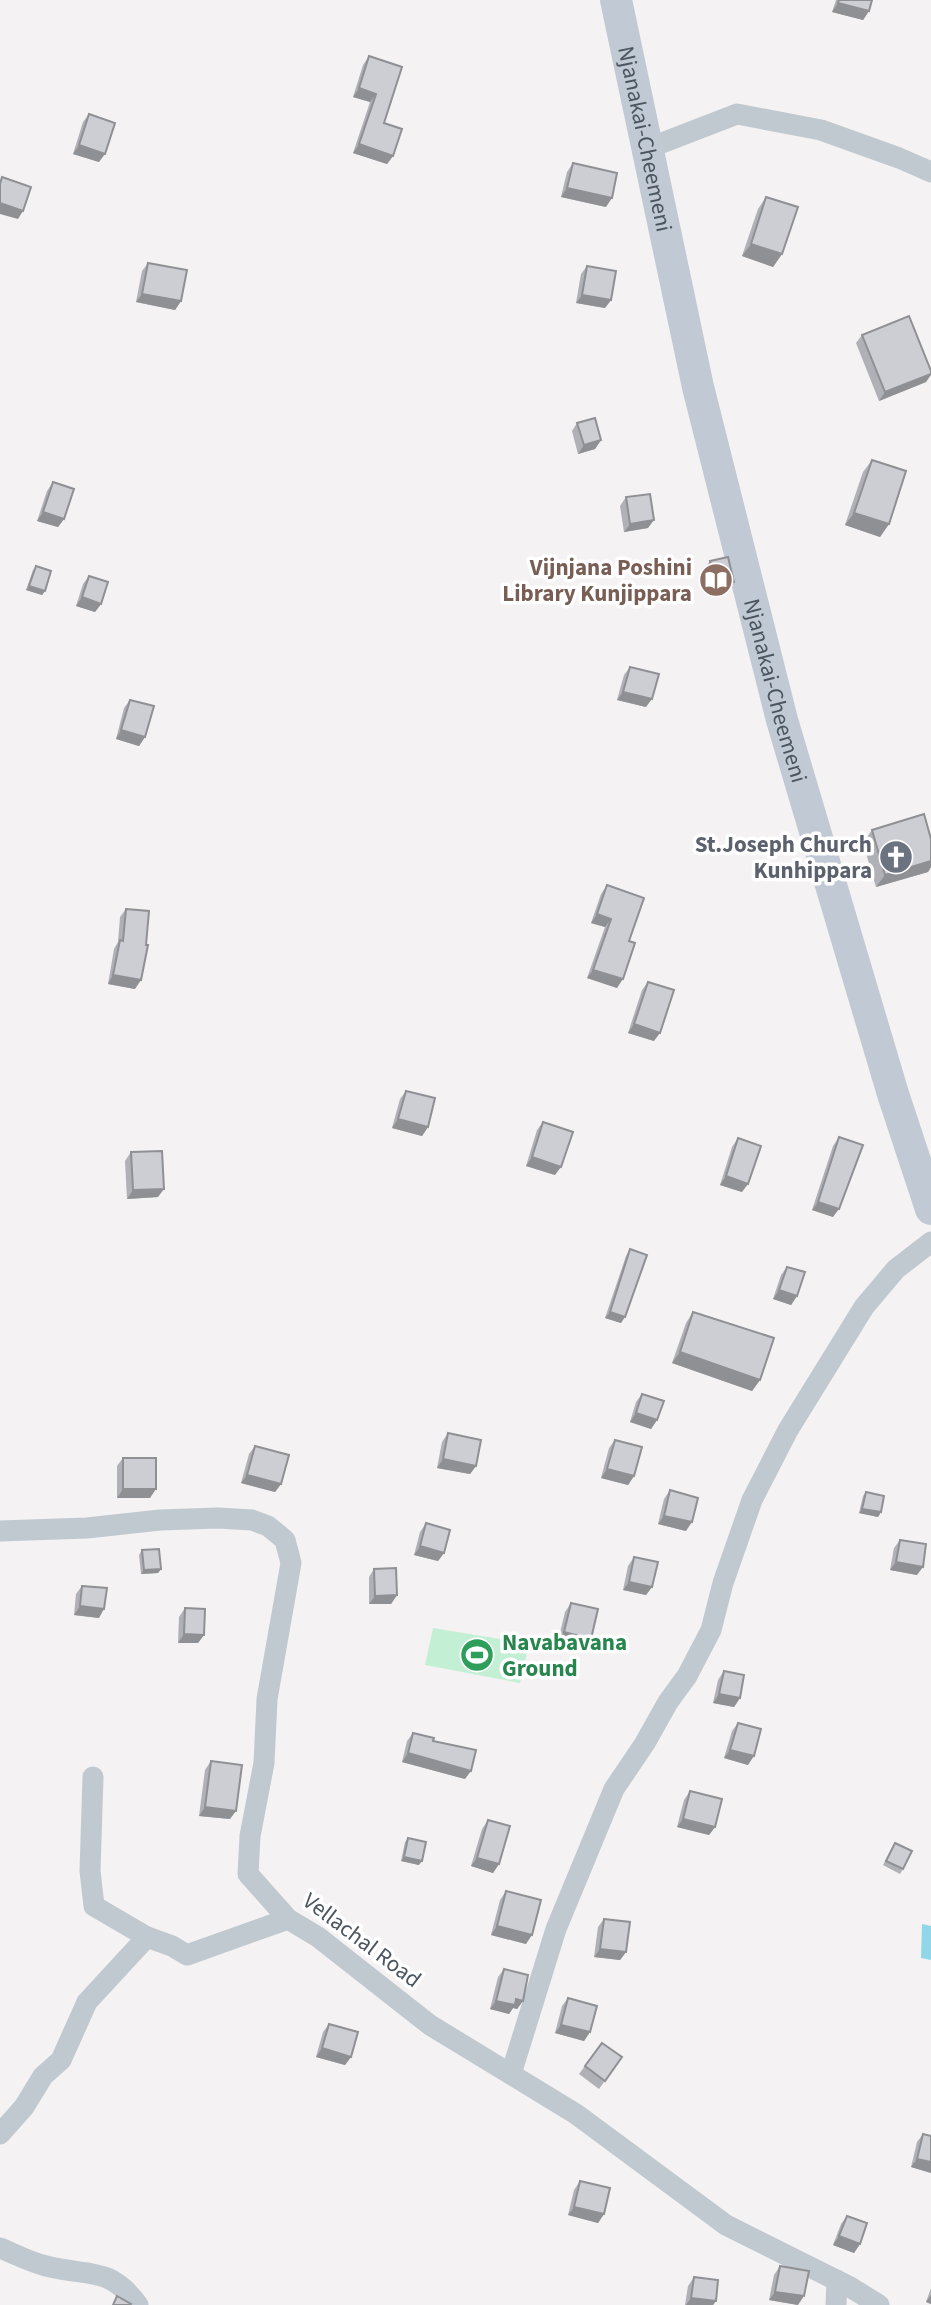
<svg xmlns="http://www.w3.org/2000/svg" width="931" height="2305" font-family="'Source Sans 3',sans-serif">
	<rect width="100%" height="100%" fill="#f4f2f2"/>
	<path fill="#c3efd5" d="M433 1628 529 1644 520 1683 425 1665Z"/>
	<path fill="#92d6ea" d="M922 1924 931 1926V1960L921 1958Z"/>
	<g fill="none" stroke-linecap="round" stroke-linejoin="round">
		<g stroke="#c0c9d0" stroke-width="21">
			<path d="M649 148 737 114 821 130 899 158 931 172"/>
			<path d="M0 1531 87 1528 160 1520 218 1518 252 1520 268 1526 285 1540 291 1563 267 1699 264 1763 250 1836 248 1874 288 1919 318 1937 430 2025 576 2114 726 2225 850 2287 879 2305"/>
			<path d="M93 1777 90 1871 94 1906 147 1937"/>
			<path d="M511 2074 556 1929 614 1789 645 1743 668 1702 687 1676 711 1630 723 1583 752 1500 788 1430 864 1307 896 1269 931 1242"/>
			<path d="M0 2134 24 2107 43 2076 61 2060 87 2002 147 1937 172 1946 187 1955 288 1919"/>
			<path d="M0 2248C15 2254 30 2262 46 2266 88 2277 109 2265 138 2305"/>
			<path d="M836 2305 837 2280"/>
		</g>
		<path stroke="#c1cad4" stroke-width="32" id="s1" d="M616 0 698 387 782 720 893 1094 931 1209"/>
	</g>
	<g fill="#afb1b6">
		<path d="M836 0H872L869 11 863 20 832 12Z"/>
		<path d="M369 56 384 123 393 156 387 164 353 153 370 102 353 97 363 65Z"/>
		<path d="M89 114 99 162 73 154 83 122Z"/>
		<path d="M573 163 606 207 561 197 567 172Z"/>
		<path d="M766 197 782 254 773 267 742 256 758 209Z"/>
		<path d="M148 263 181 301 175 310 136 302 142 271Z"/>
		<path d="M587 266 611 300 605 308 576 303 581 274Z"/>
		<path d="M862 335 931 371V375L926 382 879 401 856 343Z"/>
		<path d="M577 423 601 440 595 449 578 454 572 431Z"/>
		<path d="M872 460 889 524 880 537 845 525 863 472Z"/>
		<path d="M53 482 64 519 58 527 37 521 47 491Z"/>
		<path d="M626 497 648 528 624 532 620 506Z"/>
		<path d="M710 561 734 582 728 591 710 595 704 570Z"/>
		<path d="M36 566 45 591 42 595 26 590 33 570Z"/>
		<path d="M89 576 101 604 95 612 76 606 83 584Z"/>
		<path d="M630 667 646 707 617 700 624 675Z"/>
		<path d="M130 700 145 737 139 746 116 739 124 708Z"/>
		<path d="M872 830 931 839V867L928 872 876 887 863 843Z"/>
		<path d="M607 885 629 941 617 988 587 978 605 927 591 923 601 894Z"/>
		<path d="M126 909 135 989 108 984 114 949 118 942 120 917Z"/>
		<path d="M648 982 654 1041 628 1033 642 990Z"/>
		<path d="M406 1091 428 1127 422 1136 392 1128 400 1099Z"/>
		<path d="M543 1122 555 1175 526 1166 537 1130Z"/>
		<path d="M839 1137 833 1217 812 1210 833 1146Z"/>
		<path d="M738 1138 742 1192 720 1185 732 1147Z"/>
		<path d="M131 1152 158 1197 127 1199 125 1161Z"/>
		<path d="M630 1249 621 1323 605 1318 626 1256Z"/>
		<path d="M787 1267 797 1296 791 1305 773 1299 781 1275Z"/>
		<path d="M693 1312 760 1380 752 1391 672 1363 686 1323Z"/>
		<path d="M642 1394 657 1420 651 1429 630 1422 636 1402Z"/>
		<path d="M448 1433 476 1466 470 1474 437 1468 442 1442Z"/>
		<path d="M615 1440 634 1476 628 1485 601 1478 609 1448Z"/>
		<path d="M255 1446 281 1484 275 1492 241 1483 249 1454Z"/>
		<path d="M123 1458 150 1498H117V1466Z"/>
		<path d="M670 1490 686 1531 658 1524 664 1499Z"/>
		<path d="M866 1492 881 1512 878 1517 859 1513 863 1496Z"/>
		<path d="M426 1523 444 1553 438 1561 414 1555 420 1532Z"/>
		<path d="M900 1540 917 1575 890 1570 894 1548Z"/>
		<path d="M142 1550 161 1569 158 1573 141 1574 139 1555Z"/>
		<path d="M634 1557 652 1587 646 1595 623 1590 628 1566Z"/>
		<path d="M374 1569 397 1595 391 1604H369V1577Z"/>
		<path d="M82 1586 99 1618 74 1615 76 1594Z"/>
		<path d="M571 1603 585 1647 558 1641 565 1612Z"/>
		<path d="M185 1608 204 1635 198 1643H178L179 1617Z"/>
		<path d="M724 1671 740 1698 734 1707 713 1703 718 1680Z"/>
		<path d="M738 1723 748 1765 724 1758 732 1731Z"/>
		<path d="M413 1733 433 1741 465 1779 402 1762 407 1741Z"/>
		<path d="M211 1761 230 1819 199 1816 205 1770Z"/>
		<path d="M690 1791 715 1827 709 1835 677 1827 684 1800Z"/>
		<path d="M488 1820 499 1864 493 1873 471 1866 482 1829Z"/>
		<path d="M408 1838 419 1865 401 1861 405 1842Z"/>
		<path d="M895 1843 903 1869 900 1874 883 1865Z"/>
		<path d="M506 1891 526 1944 491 1935 500 1900Z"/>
		<path d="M604 1919 626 1952 620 1960 594 1957 598 1927Z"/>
		<path d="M504 1969 523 2001 517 2009 513 2008 509 2014 490 2009 498 1977Z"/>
		<path d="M568 1998 590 2032 584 2041 555 2033 562 2006Z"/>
		<path d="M329 2024 351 2057 345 2065 316 2057 323 2032Z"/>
		<path d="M602 2043 622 2057 599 2089 579 2074Z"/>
		<path d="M923 2134 931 2136V2173L911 2167 917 2142Z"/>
		<path d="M580 2181 604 2214 598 2223 568 2215 574 2190Z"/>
		<path d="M847 2216 860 2244 854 2253 833 2245 841 2224Z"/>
		<path d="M780 2266 798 2305 769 2300 774 2275Z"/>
		<path d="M694 2277 716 2301 713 2305H685L688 2286Z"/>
		<path d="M931 2288V2304L926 2302Z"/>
	</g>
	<g fill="#8f9094">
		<path d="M838 3 869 11 863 20 832 12Z"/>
		<path d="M359 88 376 94 370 102 353 97Z"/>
		<path d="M359 144 393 156 387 164 353 153Z"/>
		<path d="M79 145 105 154 99 162 73 154Z"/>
		<path d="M567 188 612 198 606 207 561 197Z"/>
		<path d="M0 203 23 211 18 219 0 214Z"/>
		<path d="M751 244 782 254 773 267 742 256Z"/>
		<path d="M142 294 181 301 175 310 136 302Z"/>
		<path d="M582 295 611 300 605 308 576 303Z"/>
		<path d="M931 374 926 382 879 401 885 392Z"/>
		<path d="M601 440 595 449 578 454 584 445Z"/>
		<path d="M43 512 64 519 58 527 37 521Z"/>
		<path d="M854 513 889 524 880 537 845 525Z"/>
		<path d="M654 520 648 528 624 532 630 524Z"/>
		<path d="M734 582 728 591 710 595 716 587Z"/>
		<path d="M29 586 45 591 42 595 26 590Z"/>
		<path d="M82 597 101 604 95 612 76 606Z"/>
		<path d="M623 692 652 699 646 707 617 700Z"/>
		<path d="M121 730 145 737 139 746 116 739Z"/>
		<path d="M931 861V867L928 872 876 887 885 875Z"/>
		<path d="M597 914 611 919 605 927 591 923Z"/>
		<path d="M593 970 623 979 617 988 587 978Z"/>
		<path d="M113 975 141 980 135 989 108 984Z"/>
		<path d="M634 1024 660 1033 654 1041 628 1033Z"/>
		<path d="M398 1119 428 1127 422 1136 392 1128Z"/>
		<path d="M532 1157 561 1167 555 1175 526 1166Z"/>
		<path d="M726 1176 748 1184 742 1192 720 1185Z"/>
		<path d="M164 1189 158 1197 127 1199 133 1190Z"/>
		<path d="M818 1202 839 1209 833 1217 812 1210Z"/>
		<path d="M779 1290 797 1296 791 1305 773 1299Z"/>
		<path d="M610 1312 625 1317 621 1323 605 1318Z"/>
		<path d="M680 1352 760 1380 752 1391 672 1363Z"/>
		<path d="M636 1413 657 1420 651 1429 630 1422Z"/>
		<path d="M443 1459 476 1466 470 1474 437 1468Z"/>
		<path d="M607 1469 634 1476 628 1485 601 1478Z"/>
		<path d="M247 1475 281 1484 275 1492 241 1483Z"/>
		<path d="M123 1489H156L150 1498H117Z"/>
		<path d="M862 1509 881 1512 878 1517 859 1513Z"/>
		<path d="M664 1516 692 1522 686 1531 658 1524Z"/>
		<path d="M420 1546 444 1553 438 1561 414 1555Z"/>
		<path d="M896 1562 923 1567 917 1575 890 1570Z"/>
		<path d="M161 1569 158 1573 141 1574 144 1570Z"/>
		<path d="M629 1582 652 1587 646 1595 623 1590Z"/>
		<path d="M397 1595 391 1604H369L375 1596Z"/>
		<path d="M80 1606 104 1609 99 1618 74 1615Z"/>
		<path d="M564 1632 591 1639 585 1647 558 1641Z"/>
		<path d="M184 1634 204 1635 198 1643H178Z"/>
		<path d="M719 1694 740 1698 734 1707 713 1703Z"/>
		<path d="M730 1750 754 1756 748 1765 724 1758Z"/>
		<path d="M408 1753 471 1771 465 1779 402 1762Z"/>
		<path d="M205 1807 236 1811 230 1819 199 1816Z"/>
		<path d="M683 1819 715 1827 709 1835 677 1827Z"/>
		<path d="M404 1857 422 1861 419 1865 401 1861Z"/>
		<path d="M477 1858 499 1864 493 1873 471 1866Z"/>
		<path d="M497 1926 532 1935 526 1944 491 1935Z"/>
		<path d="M600 1949 626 1952 620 1960 594 1957Z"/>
		<path d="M516 1999 523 2001 517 2009 513 2008 509 2014 490 2009 496 2001Z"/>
		<path d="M561 2025 590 2032 584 2041 555 2033Z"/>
		<path d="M322 2048 351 2057 345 2065 316 2057Z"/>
		<path d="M917 2159 931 2162V2173L911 2167Z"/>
		<path d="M574 2207 604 2214 598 2223 568 2215Z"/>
		<path d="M839 2236 860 2244 854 2253 833 2245Z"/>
		<path d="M775 2292 804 2296 798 2305 769 2300Z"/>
		<path d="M931 2295V2304L926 2302Z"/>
		<path d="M691 2298 716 2301 713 2305H686Z"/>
	</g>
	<g fill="#ccced4" stroke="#8f9094" stroke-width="2">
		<path d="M839 0H872L869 11 838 3Z"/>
		<path d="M369 56 402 67 384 123 402 129 393 156 359 144 376 94 359 88Z"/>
		<path d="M89 114 115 123 105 154 79 145Z"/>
		<path d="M573 163 617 173 612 198 567 188Z"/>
		<path d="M2 177 31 187 23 211 0 203V184Z"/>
		<path d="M766 197 798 207 782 254 751 244Z"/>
		<path d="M148 263 187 270 181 301 142 294Z"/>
		<path d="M587 266 616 271 611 300 582 295Z"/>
		<path d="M909 316 931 371V374L885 392 862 335Z"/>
		<path d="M595 418 601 440 584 445 577 423Z"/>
		<path d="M872 460 906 471 889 524 854 513Z"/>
		<path d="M53 482 74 489 64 519 43 512Z"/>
		<path d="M650 494 654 520 630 524 626 497Z"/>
		<path d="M728 557 734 582 716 587 710 561Z"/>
		<path d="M36 566 51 571 45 591 29 586Z"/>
		<path d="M89 576 108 582 101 604 82 597Z"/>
		<path d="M630 667 659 674 652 699 623 692Z"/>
		<path d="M130 700 154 706 145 737 121 730Z"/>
		<path d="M924 814 931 839V861L885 875 872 830Z"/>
		<path d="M607 885 644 898 629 941 635 943 623 979 593 970 611 919 597 914Z"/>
		<path d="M126 909 149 911 146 945H148L141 980 113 975 120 940 123 941Z"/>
		<path d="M648 982 674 990 660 1033 634 1024Z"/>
		<path d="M406 1091 435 1098 428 1127 398 1119Z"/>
		<path d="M543 1122 573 1132 561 1167 532 1157Z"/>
		<path d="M839 1137 863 1145 839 1209 818 1202Z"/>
		<path d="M738 1138 761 1146 748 1184 726 1176Z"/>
		<path d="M162 1151 164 1189 133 1190 131 1152Z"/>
		<path d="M630 1249 647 1255 625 1317 610 1312Z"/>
		<path d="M787 1267 805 1272 797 1296 779 1290Z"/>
		<path d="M693 1312 774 1338 760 1380 680 1352Z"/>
		<path d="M642 1394 664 1401 657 1420 636 1413Z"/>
		<path d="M448 1433 481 1440 476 1466 443 1459Z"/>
		<path d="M615 1440 642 1447 634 1476 607 1469Z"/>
		<path d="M255 1446 289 1455 281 1484 247 1475Z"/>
		<rect x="123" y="1458" width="33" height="31"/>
		<path d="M670 1490 698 1498 692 1522 664 1516Z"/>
		<path d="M866 1492 884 1496 881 1512 862 1509Z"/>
		<path d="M426 1523 450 1530 444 1553 420 1546Z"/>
		<path d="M900 1540 926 1544 923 1567 896 1562Z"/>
		<path d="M159 1549 161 1569 144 1570 142 1550Z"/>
		<path d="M634 1557 658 1562 652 1587 629 1582Z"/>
		<path d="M396 1568 397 1595 375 1596 374 1569Z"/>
		<path d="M82 1586 107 1588 104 1609 80 1606Z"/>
		<path d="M571 1603 598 1609 591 1639 564 1632Z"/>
		<path d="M185 1608 205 1609 204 1635 184 1634Z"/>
		<path d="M724 1671 744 1675 740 1698 719 1694Z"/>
		<path d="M738 1723 761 1729 754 1756 730 1750Z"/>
		<path d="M413 1733 434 1738 433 1741 476 1750 471 1771 408 1753Z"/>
		<path d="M211 1761 242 1765 236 1811 205 1807Z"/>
		<path d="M690 1791 722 1799 715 1827 683 1819Z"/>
		<path d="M488 1820 510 1826 499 1864 477 1858Z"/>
		<path d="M408 1838 426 1842 422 1861 404 1857Z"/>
		<path d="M895 1843 912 1851 903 1869 886 1861Z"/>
		<path d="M506 1891 541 1900 532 1935 497 1926Z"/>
		<path d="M604 1919 630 1922 626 1952 600 1949Z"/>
		<path d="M504 1969 528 1975 523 2001 516 1999 515 2005 496 2001Z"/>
		<path d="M568 1998 597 2006 590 2032 561 2025Z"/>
		<path d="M329 2024 358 2032 351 2057 322 2048Z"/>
		<path d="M602 2043 622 2057 605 2081 585 2066Z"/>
		<path d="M923 2134 931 2136V2162L917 2159Z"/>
		<path d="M580 2181 610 2188 604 2214 574 2207Z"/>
		<path d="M847 2216 867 2223 860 2244 839 2236Z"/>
		<path d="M780 2266 809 2271 804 2296 775 2292Z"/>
		<path d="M694 2277 718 2280 716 2301 691 2298Z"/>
		<path d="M117 2296 131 2304 130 2305H113Z"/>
	</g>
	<defs>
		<g id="library-disc" transform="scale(1.75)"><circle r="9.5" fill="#8d6e63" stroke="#fff"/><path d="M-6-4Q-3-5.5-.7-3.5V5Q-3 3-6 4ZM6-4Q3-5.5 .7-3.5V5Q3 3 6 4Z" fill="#fff"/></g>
		<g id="church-disc" transform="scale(1.75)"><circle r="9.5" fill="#6b7280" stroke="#fff"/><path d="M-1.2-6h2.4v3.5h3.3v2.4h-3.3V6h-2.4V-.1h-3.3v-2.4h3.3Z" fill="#fff"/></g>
		<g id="stadium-disc" transform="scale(1.75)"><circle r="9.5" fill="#2e9e5b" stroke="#fff"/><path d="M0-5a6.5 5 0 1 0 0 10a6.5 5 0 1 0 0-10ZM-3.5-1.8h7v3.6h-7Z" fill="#fff"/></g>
	</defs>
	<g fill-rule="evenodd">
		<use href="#library-disc" x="716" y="580"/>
		<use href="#church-disc" x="896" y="857"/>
		<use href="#stadium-disc" x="477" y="1655"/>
	</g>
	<g text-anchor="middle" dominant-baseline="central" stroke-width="7" stroke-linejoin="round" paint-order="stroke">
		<g font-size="23" fill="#4a555f" stroke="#fff">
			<text stroke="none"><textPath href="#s1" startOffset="142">Njanakai-Cheemeni</textPath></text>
			<text stroke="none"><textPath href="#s1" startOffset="709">Njanakai-Cheemeni</textPath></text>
			<text transform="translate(362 1940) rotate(37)">Vellachal Road</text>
		</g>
		<g font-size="23" font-weight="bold" fill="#785e54" stroke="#fff" text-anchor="end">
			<text x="692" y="567">Vijnjana Poshini<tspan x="692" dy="26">Library Kunjippara</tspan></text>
		</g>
		<g font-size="23" font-weight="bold" fill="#5b616d" stroke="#fff" text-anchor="end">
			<text x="872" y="844">St.Joseph Church<tspan x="872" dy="26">Kunhippara</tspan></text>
		</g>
		<g font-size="23" font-weight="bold" fill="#27864d" stroke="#fff" text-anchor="start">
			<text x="502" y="1642">Navabavana<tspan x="502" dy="26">Ground</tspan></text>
		</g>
	</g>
</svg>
